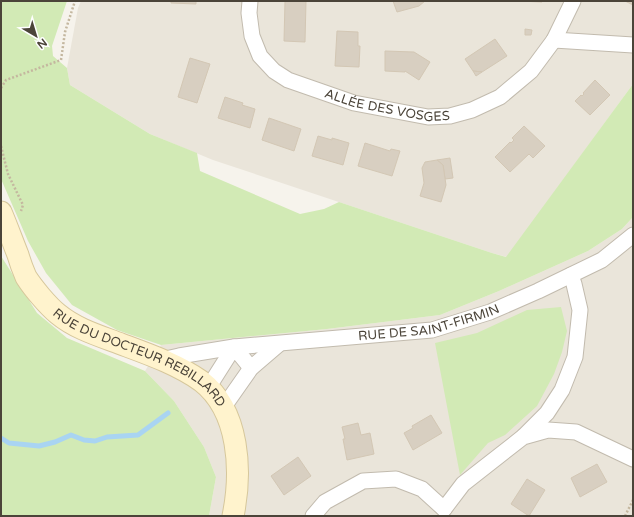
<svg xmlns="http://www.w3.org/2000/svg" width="634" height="517" font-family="'Varela Round',sans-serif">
	<rect width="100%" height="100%" fill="#f6f3ec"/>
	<g fill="#eae5da">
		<path d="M81 1H633V84L507 257 492 253 213 160 150 134 70 85 67 68 78 8Z"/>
		<path d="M633 217V516H209L216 477 204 447 174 401 145 371 161 345 327 329 440 315 499 291 588 251 622 229Z"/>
	</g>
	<g fill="#d2eab5">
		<path d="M2 1H67L52 46 53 56 67 68 70 85 150 134 197 153 200 171 300 214 324 209 339 202 492 253 506 257 633 84V217L622 229 588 251 499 291 440 315 327 329 161 345 117 330 72 305 46 273 28 241 1 179V6Z"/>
		<path d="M1 256 37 313 67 338 145 371 174 401 204 447 216 477 209 516H1Z"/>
		<path d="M561 307 567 331 562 352 554 374 537 406 505 435 488 443 460 475 435 343 477 333 527 310Z"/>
	</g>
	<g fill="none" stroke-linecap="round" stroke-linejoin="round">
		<path stroke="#a9d4f2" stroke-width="5" d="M1 438 9 443 39 446 55 442 71 435 84 440 95 441 107 437 138 435 168 413"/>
	</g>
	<g fill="#d8cfc1" stroke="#d3c7b4">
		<path d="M171 1H196V4L171 3Z"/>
		<path d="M285 1H306L305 42 284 41Z"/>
		<path d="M393 1H425L419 6 397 12Z"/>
		<path d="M519 1H542V2Z"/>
		<path d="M625 1H633V5Z"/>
		<path d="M525 29 532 30 531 35H525Z"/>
		<path d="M337 31 358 32V46H360L359 67 335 66Z"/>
		<path d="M495 39 507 56 482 72 473 71 465 59Z"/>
		<path d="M385 51 414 52 430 62 419 80 405 71V72L385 71Z"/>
		<path d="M190 58 210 64 197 103 178 97Z"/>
		<path d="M473 71 482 72 476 76Z"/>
		<path d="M595 80 610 95 590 115 575 101 581 95 582 96 584 94 583 93Z"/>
		<path d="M225 97 243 103 242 105 255 109 250 128 218 118Z"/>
		<path d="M269 118 301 129 294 151 262 140Z"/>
		<path d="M524 126 545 146 533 158 529 154 510 172 495 157 510 142 511 143 514 140 512 138Z"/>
		<path d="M318 136 332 140V138L349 143 343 165 312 156Z"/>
		<path d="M365 143 390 151 391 149 400 151 392 176 358 166Z"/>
		<path d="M450 158 453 178 445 179 443 165 437 160Z"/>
		<path d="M437 160 443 165 446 185 441 202 420 196 424 183 422 168 425 162Z"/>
		<path d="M431 415 442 433 413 450 404 433 413 428 412 426Z"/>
		<path d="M358 423 361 435 370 433 374 454 347 460 343 439H345L342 427Z"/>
		<path d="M298 457 311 476 284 495 271 476Z"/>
		<path d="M597 464 607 482 580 497 571 478Z"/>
		<path d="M527 479 545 490 529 516 511 504Z"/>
	</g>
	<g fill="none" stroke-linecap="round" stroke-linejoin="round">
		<g stroke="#c2bbae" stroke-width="17">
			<g id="minor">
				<path id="s1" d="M250 1 249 13 252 36 260 56 274 71 288 80 354 103 428 117 450 116 472 110 500 97 531 71 554 40 573 1"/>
				<path d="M554 40 633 45"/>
				<path id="s2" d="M161 360 179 356 234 347 432 330 490 312 538 291 602 260 633 235"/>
				<path d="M208 388 234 347 251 368"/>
				<path d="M223 408 251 368 279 344"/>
				<path d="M524 436 547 413 562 390 575 357 580 310 574 284 571 275"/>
				<path d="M444 509 463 484 523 437 548 430 576 432 633 459"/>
				<path d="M313 516 325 502 363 481 396 479 422 489 444 509"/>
			</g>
		</g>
		<g stroke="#d6c79b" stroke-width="23">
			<g id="secondary">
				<path id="s3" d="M1 212C7 226 12 240 18 255 20 262 23 270 26 277 33 288 48 306 58 314 76 329 100 336 121 344 148 354 177 364 201 381 240 411 242 472 233 516"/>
			</g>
		</g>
		<g stroke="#c4b79f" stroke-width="2.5" stroke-dasharray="2 2" stroke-linecap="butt">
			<path d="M1 88 6 80 61 60 65 32 75 1"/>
			<path d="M1 146 8 174 23 205 21 211"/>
			<path d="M625 516 633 500"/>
		</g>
		<use href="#minor" stroke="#fff" stroke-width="15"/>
		<use href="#secondary" stroke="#fff3cd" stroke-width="21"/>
	</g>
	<g text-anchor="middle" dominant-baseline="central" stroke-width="3" stroke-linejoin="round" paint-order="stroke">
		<g font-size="13" fill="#4b4439" stroke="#fff">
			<text stroke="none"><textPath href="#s1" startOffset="197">ALLÉE DES VOSGES</textPath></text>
			<text stroke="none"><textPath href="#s2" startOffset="271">RUE DE SAINT-FIRMIN</textPath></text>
			<text stroke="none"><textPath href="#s3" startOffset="212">RUE DU DOCTEUR REBILLARD</textPath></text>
		</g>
	</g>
	<rect width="634" height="517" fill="none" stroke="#4b4439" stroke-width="4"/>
	<g transform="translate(36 36) rotate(142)" stroke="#ffffff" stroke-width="3" paint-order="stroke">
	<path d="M0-3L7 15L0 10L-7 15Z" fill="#4b4439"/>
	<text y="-6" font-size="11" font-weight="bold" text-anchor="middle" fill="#4b4439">N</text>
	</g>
</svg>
